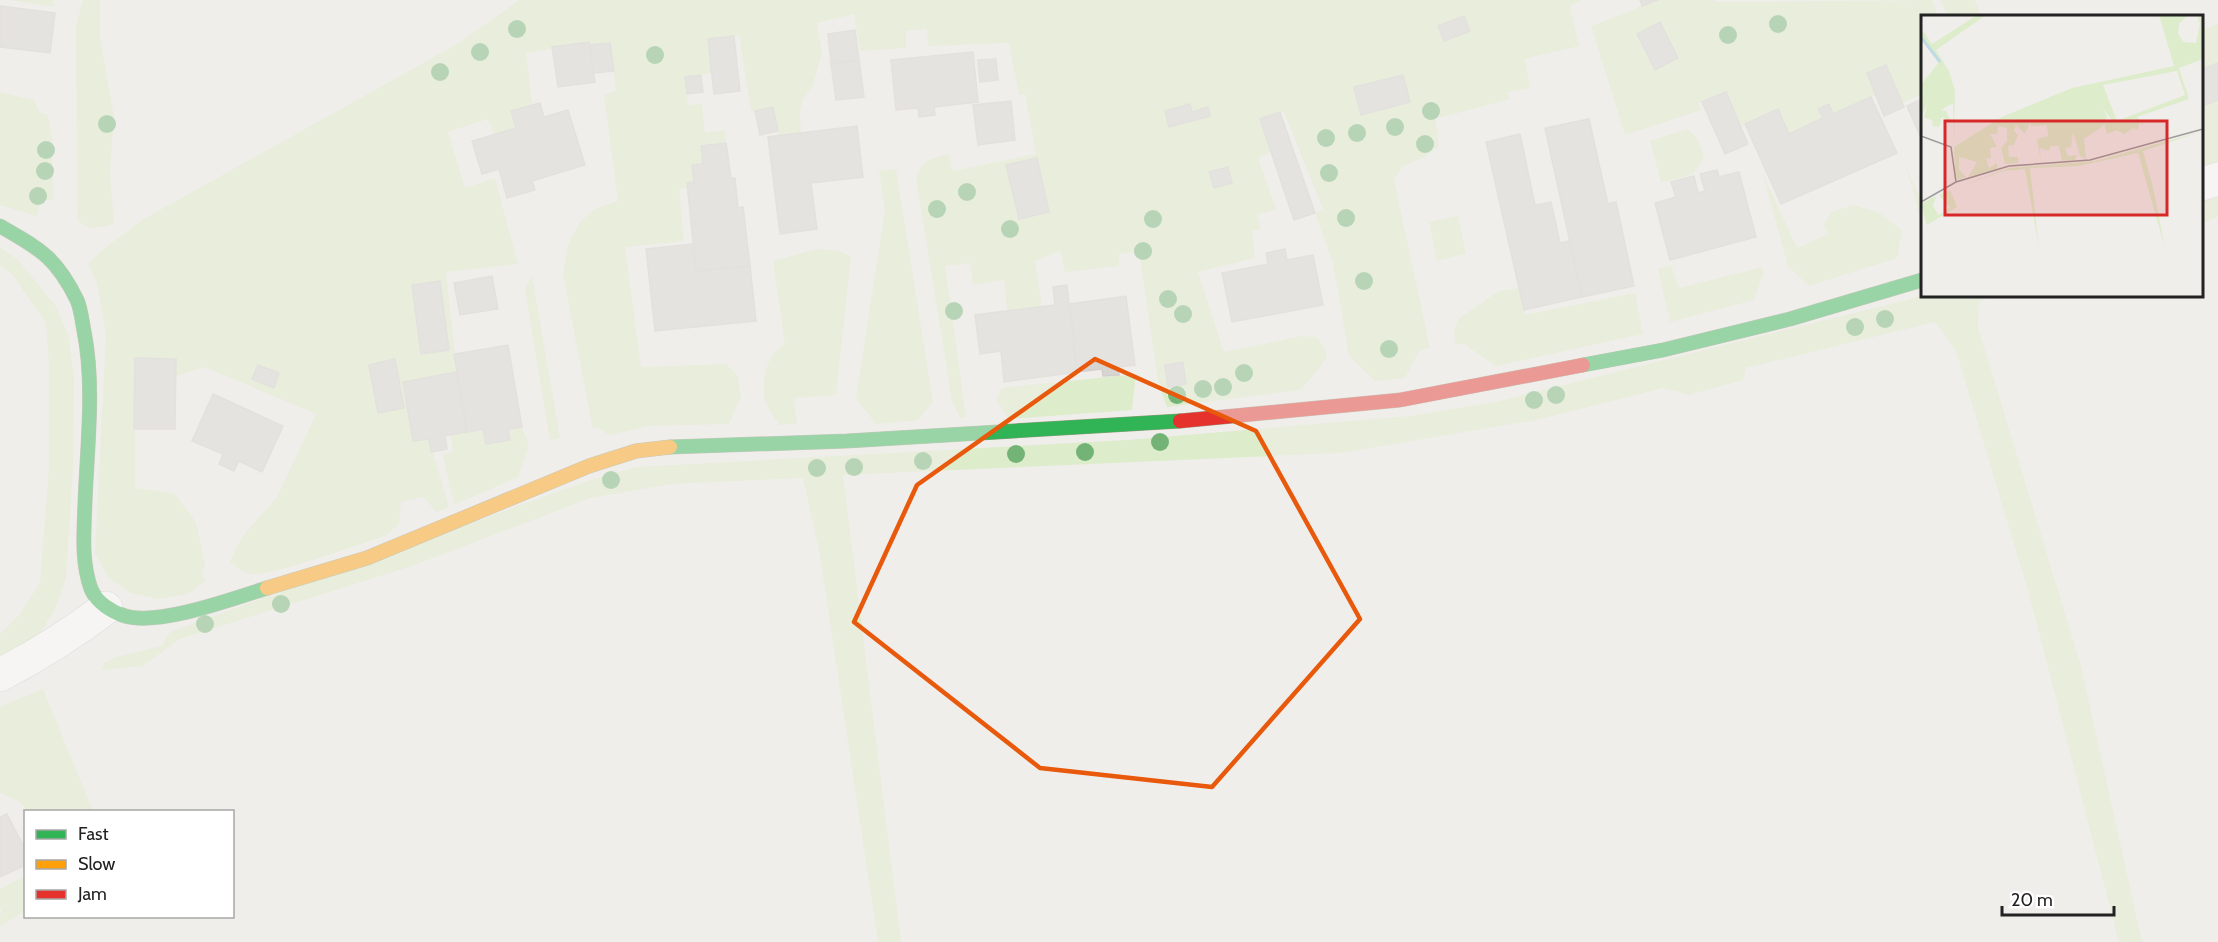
<svg xmlns="http://www.w3.org/2000/svg" width="2218" height="942" font-family="Cabin,sans-serif">
	<rect width="100%" height="100%" fill="#f0eeeb"/>
	<g fill="#ddeccb" fill-rule="evenodd">
		<path d="M8 0H53L55 7Z"/>
		<path d="M83 0H100V38L114 116 110 173 114 222 109 226 89 228 78 221 77 201 76 26Z"/>
		<path d="M519 0H1581L1570 6 1579 46 1525 59 1530 88 1507 92 1510 99 1435 119 1439 146 1423 158 1403 166 1394 180 1430 348 1420 350 1405 378 1375 381 1349 356 1333 263 1315 213 1323 209 1284 112 1260 119 1271 152 1258 158 1276 209 1257 215 1261 229 1252 231 1255 258 1198 272 1224 352 1301 336 1316 337 1324 346 1327 358 1301 390 1167 407 1158 382 1139 251 1119 254V266L1065 272 1060 251 1035 261C1036 278 1041 289 1041 307L1007 311 1004 280 973 285 970 263 945 266 966 417 960 418 952 401 916 178C923 159 931 159 949 154L952 171 1036 154 1025 94 1019 95 1009 43 928 46 927 29 906 31V48L860 51 854 14 817 23 822 53 812 88 803 99 800 111 801 133 779 136 773 108 751 111 739 35 708 39 712 73 685 77 688 105 702 104 705 133 725 130 726 143 701 146 703 164 692 165 694 182 687 183 688 188 679 189 684 241 625 247 641 367 726 364 737 374 741 396 729 424 649 426 609 435 598 428 593 429 563 275 568 244 580 222 596 208 618 201 604 95 616 91 610 43 590 45 589 42 526 53 532 105 511 111 516 128 494 135 488 119 448 132 465 188 495 178 518 264 446 272 457 372 403 382 413 441 429 439 449 507 436 512 424 497 401 502 399 524 385 536C364 543 263 579 249 574 243 572 234 566 230 561L242 537 277 497 316 414 205 367 176 376V360L135 358V488L174 493 196 522 205 564 202 573 205 581 188 594 159 599 130 593 108 577 95 554 106 335 97 283 88 264 106 247 142 220 459 43ZM1403 75 1410 102 1361 114 1354 87Z"/>
		<path d="M1658 0H1714L1715 2 1932 0 1938 16H1922V94L1902 103 1886 65 1867 73 1876 95 1833 114 1828 104 1819 108 1823 118 1789 134 1777 109 1741 126 1725 92 1698 103 1701 110 1625 135 1591 26Z"/>
		<path d="M1940 0H1975L1981 16H1948Z"/>
		<path d="M2218 24V63L2202 69V30Z"/>
		<path d="M0 92 34 100 39 112 48 115 52 136 53 200 41 199 37 216 0 205Z"/>
		<path d="M2218 100V169L2202 174V106Z"/>
		<path d="M1687 129 1696 137 1704 155C1696 179 1682 177 1661 182L1650 141Z"/>
		<path d="M1905 163 1919 196H1922V223Z"/>
		<path d="M896 169 933 402 918 420 876 424 856 398 885 210 879 171Z"/>
		<path d="M1762 172 1797 248 1828 234 1824 224 1831 212 1853 205 1878 212 1902 230 1897 258 1809 286 1788 266Z"/>
		<path d="M2218 193V217L2202 223V198Z"/>
		<path d="M1458 216 1466 254 1437 261 1429 222Z"/>
		<path d="M0 247 19 261 55 305 68 334 74 377 73 467 66 578 55 609 36 640 0 664V634L19 615 40 583 49 466V365L46 323 12 274 0 266Z"/>
		<path d="M817 249 840 251 851 257 836 395 794 398 797 424 779 425C775 417 764 404 764 395 762 377 768 351 785 345L773 261Z"/>
		<path d="M1671 265 1679 288 1762 267 1764 272 1754 300 1670 322 1658 269Z"/>
		<path d="M532 275 560 438 550 441 525 290Z"/>
		<path d="M1519 288 1525 315 1635 293 1643 334 1496 366 1464 344 1455 345 1454 331 1458 319 1499 291Z"/>
		<path d="M1922 296H1993L1979 301 1978 327 2081 666 2142 942H2119L2029 594 1956 351 1935 322 1746 368 1743 380 1689 395 1663 388 1537 420 1340 453 843 475 901 942H878L820 556 803 478 671 484 591 498 409 567 180 639 143 666 102 670 104 663 116 657 162 646 170 632 587 481 636 467 1127 440 1409 416 1495 402Z"/>
		<path d="M1136 374 1132 410 1009 419 996 400 1002 388Z"/>
		<path d="M522 427 529 446 518 477 454 505 443 455 453 452 450 434 483 429 486 444 508 429Z"/>
		<path d="M43 689 93 811H27L20 802 0 793V707Z"/>
		<path d="M25 876V911L0 926V914L2 912 0 908V889Z"/>
	</g>
	<g fill="#d7d4d2" stroke="#d3d0cc" stroke-width="1.5">
		<path d="M1640 0H1658L1642 6Z"/>
		<path d="M0 6 55 13 50 53 0 47Z"/>
		<path d="M1464 16 1470 31 1444 41 1438 26Z"/>
		<path d="M1660 22 1678 58 1655 70 1637 34Z"/>
		<path d="M855 30 859 60 831 63 828 34Z"/>
		<path d="M734 36 740 91 714 94 708 39Z"/>
		<path d="M589 42 595 82 558 87 552 47Z"/>
		<path d="M610 43 614 71 593 73 590 45Z"/>
		<path d="M973 52 978 102 934 107 935 115 919 117 918 108 896 110 891 60Z"/>
		<path d="M996 59 998 80 980 82 978 60Z"/>
		<path d="M859 60 864 97 836 100 831 63Z"/>
		<path d="M2218 63V100L2202 106V69Z"/>
		<path d="M1886 65 1904 107 1884 116 1867 73Z"/>
		<path d="M701 75 703 92 687 94 685 77Z"/>
		<path d="M1403 75 1410 102 1361 115 1354 87Z"/>
		<path d="M1726 92 1748 144 1725 154 1702 102Z"/>
		<path d="M1871 97 1897 153 1781 204 1745 124 1778 109 1789 134 1823 118 1818 109 1829 104 1833 114Z"/>
		<path d="M1922 99V140L1907 106Z"/>
		<path d="M1011 101 1015 140 978 145 973 105Z"/>
		<path d="M540 103 544 117 568 110 585 165 532 181 535 190 507 198 499 169 482 174 472 141 516 128 511 111Z"/>
		<path d="M1190 104 1192 112 1208 107 1210 116 1169 127 1165 111Z"/>
		<path d="M773 107 778 131 760 135 755 111Z"/>
		<path d="M1280 112 1315 213 1294 220 1260 119Z"/>
		<path d="M1589 119 1608 204 1616 202 1634 286 1582 297 1545 128Z"/>
		<path d="M857 126 863 177 811 183 817 229 780 234 768 137Z"/>
		<path d="M1520 134 1535 205 1551 202 1560 243 1569 241 1582 297 1524 310 1486 142Z"/>
		<path d="M726 143 731 178H735L738 208 743 207 750 266 696 271 687 183 694 182 692 165 703 164 701 146Z"/>
		<path d="M1037 158 1049 212 1019 219 1006 165Z"/>
		<path d="M1228 167 1232 183 1214 188 1209 172Z"/>
		<path d="M1717 170 1719 177 1739 172 1756 237 1670 260 1655 203 1676 197 1671 182 1694 176 1698 193 1705 191 1700 174Z"/>
		<path d="M693 244 696 271 750 266 756 321 655 331 646 249Z"/>
		<path d="M1285 249 1287 260 1313 255 1323 305 1232 322 1222 273 1268 264 1266 253Z"/>
		<path d="M492 276 498 309 460 315 454 283Z"/>
		<path d="M440 281 449 350 421 354 412 285Z"/>
		<path d="M1067 285 1077 372 1004 382 1001 351 980 354 975 315 1055 305 1053 287Z"/>
		<path d="M1126 296 1135 365 1118 367 1119 375 1103 376 1102 369 1077 372 1070 304Z"/>
		<path d="M508 345 522 427 508 429 510 440 486 444 483 429 467 432 454 354Z"/>
		<path d="M135 358 176 359 175 429H134Z"/>
		<path d="M395 359 404 408 378 413 369 365Z"/>
		<path d="M1183 362 1186 384 1168 387 1165 365Z"/>
		<path d="M258 365 279 373 274 388 252 379Z"/>
		<path d="M457 372 467 432 445 436 447 449 431 452 429 439 413 441 403 382Z"/>
		<path d="M213 394 283 426 262 472 239 461 234 471 219 464 223 454 192 441Z"/>
		<path d="M7 814 26 851V865L0 877V817Z"/>
	</g>
	<g fill="none" stroke-linecap="round" stroke-linejoin="round">
		<g stroke="#c9c8c7" stroke-width="34">
			<g id="street">
				<path d="M2202 184 2218 179"/>
				<path d="M0 675C38 655 72 634 106 608"/>
			</g>
		</g>
		<g stroke="#999a82" stroke-width="15">
			<g id="fast">
				<path d="M0 226C40 249 56 257 77 300 81 309 82 321 84 331 95 386 87 447 85 503 84 532 81 561 91 589 97 603 112 612 125 616 159 626 232 599 267 588"/>
				<path d="M1583 365 1663 350 1790 319 1922 280"/>
				<path d="M670 447 847 441 1180 421"/>
			</g>
		</g>
		<g stroke="#999a82" stroke-width="15">
			<path id="slow" d="M267 588 367 558 589 466 636 451 670 447"/>
		</g>
		<g stroke="#999a82" stroke-width="15">
			<path id="jam" d="M1180 421 1400 400 1583 365"/>
		</g>
		<use href="#street" stroke="#fdfcfc" stroke-width="33"/>
		<use href="#fast" stroke="#30b455" stroke-width="14"/>
		<use href="#slow" stroke="#ff9f0a" stroke-width="14"/>
		<use href="#jam" stroke="#e5322d" stroke-width="14"/>
	</g>
	<g fill="#73b476">
		<circle cx="1778" cy="24" r="9"/>
		<circle cx="517" cy="29" r="9"/>
		<circle cx="1728" cy="35" r="9"/>
		<circle cx="480" cy="52" r="9"/>
		<circle cx="655" cy="55" r="9"/>
		<circle cx="440" cy="72" r="9"/>
		<circle cx="1431" cy="111" r="9"/>
		<circle cx="107" cy="124" r="9"/>
		<circle cx="1395" cy="127" r="9"/>
		<circle cx="1357" cy="133" r="9"/>
		<circle cx="1326" cy="138" r="9"/>
		<circle cx="1425" cy="144" r="9"/>
		<circle cx="46" cy="150" r="9"/>
		<circle cx="45" cy="171" r="9"/>
		<circle cx="1329" cy="173" r="9"/>
		<circle cx="967" cy="192" r="9"/>
		<circle cx="38" cy="196" r="9"/>
		<circle cx="937" cy="209" r="9"/>
		<circle cx="1346" cy="218" r="9"/>
		<circle cx="1153" cy="219" r="9"/>
		<circle cx="1010" cy="229" r="9"/>
		<circle cx="1143" cy="251" r="9"/>
		<circle cx="1364" cy="281" r="9"/>
		<circle cx="1168" cy="299" r="9"/>
		<circle cx="954" cy="311" r="9"/>
		<circle cx="1183" cy="314" r="9"/>
		<circle cx="1885" cy="319" r="9"/>
		<circle cx="1855" cy="327" r="9"/>
		<circle cx="1389" cy="349" r="9"/>
		<circle cx="1244" cy="373" r="9"/>
		<circle cx="1223" cy="387" r="9"/>
		<circle cx="1203" cy="389" r="9"/>
		<circle cx="1177" cy="395" r="9"/>
		<circle cx="1556" cy="395" r="9"/>
		<circle cx="1534" cy="400" r="9"/>
		<circle cx="1160" cy="442" r="9"/>
		<circle cx="1085" cy="452" r="9"/>
		<circle cx="1016" cy="454" r="9"/>
		<circle cx="923" cy="461" r="9"/>
		<circle cx="854" cy="467" r="9"/>
		<circle cx="817" cy="468" r="9"/>
		<circle cx="611" cy="480" r="9"/>
		<circle cx="281" cy="604" r="9"/>
		<circle cx="205" cy="624" r="9"/>
	</g>
	<path d="M0 0H2218V942H0ZM1095 359 1256 431 1360 619 1212 787 1040 768 854 622 917 485Z" fill="#f0eeeb" fill-opacity=".55" fill-rule="evenodd"/>
	<path fill="none" stroke="#e8590c" stroke-width="4.5" stroke-linejoin="round" d="M1095 359 1256 431 1360 619 1212 787 1040 768 854 622 917 485Z"/>
	<g transform="translate(1921 15)">
		<rect width="282" height="282" fill="#f0eeeb"/>
		<path d="M56 0H65L15 35 28 56 34 76 33 129 32 88 20 95 25 96 30 107 21 102 18 112 11 111 12 106 3 102 7 86 0 103V70L18 47 0 24V13L11 29ZM238 0H267L258 9 257 18 262 27 275 28 279 9 276 0H282V44L258 53 268 84 216 102 224 111 218 107 217 115 212 113 203 119 196 115 186 119 183 109 191 105 182 93 186 102 182 111 163 124 165 144 159 141 152 117 150 132 144 133 147 141 156 140 154 145 141 146 138 131H130L128 136 119 133 120 148 116 124 127 121V116L125 110 110 111 109 107 104 119 95 110 93 116 97 120 93 130 87 131 88 142H97V148L84 149 80 133 86 126V113L77 111 76 119H69L76 132 69 133 70 143 65 144 68 153 76 148V154L47 162 56 147 38 142V154L45 162 37 165 34 161 33 132 81 102 151 73 253 51ZM256 56 264 80 196 106 182 70ZM282 116 222 136 232 172 244 233 217 138 158 151 109 153 118 233 104 154 83 156 34 173 88 153 174 146ZM29 175 36 192 6 210 0 189 15 181 12 191 17 200 22 198 29 192 18 180Z" fill="#ddeccb" fill-rule="evenodd"/>
		<path fill="none" stroke="#bfdbe3" stroke-width="3" d="M0 22 19 47"/>
		<path fill="none" stroke="#9e9c9b" stroke-width="1.5" d="M0 121 30 132 35 167M0 187 35 167 88 151 169 145 282 114"/>
		<path fill="#d62828" fill-opacity="0.15" stroke="#d62828" stroke-width="3" d="M24 106H246V200H24Z"/>
		<rect width="282" height="282" fill="none" stroke="#222" stroke-width="3"/>
	</g>
	<rect x="24" y="810" width="210" height="108" fill="#ffffff" stroke="#a7a7a7" stroke-width="1.5"/>
	<rect x="36" y="830" width="30" height="9" fill="#30b455" stroke="#a7a7a7" stroke-width="1.5"/>
	<text x="78" y="840" font-size="18" fill="#222222">Fast</text>
	<rect x="36" y="860" width="30" height="9" fill="#ff9f0a" stroke="#a7a7a7" stroke-width="1.5"/>
	<text x="78" y="870" font-size="18" fill="#222222">Slow</text>
	<rect x="36" y="890" width="30" height="9" fill="#e5322d" stroke="#a7a7a7" stroke-width="1.5"/>
	<text x="78" y="900" font-size="18" fill="#222222">Jam</text>
	<path d="M2002 906v9h112v-9" fill="none" stroke="#222222" stroke-width="3"/>
	<text x="2011" y="906" font-size="18" fill="#222222" stroke="#ffffff" stroke-width="4.5" paint-order="stroke">20 m</text>
</svg>
